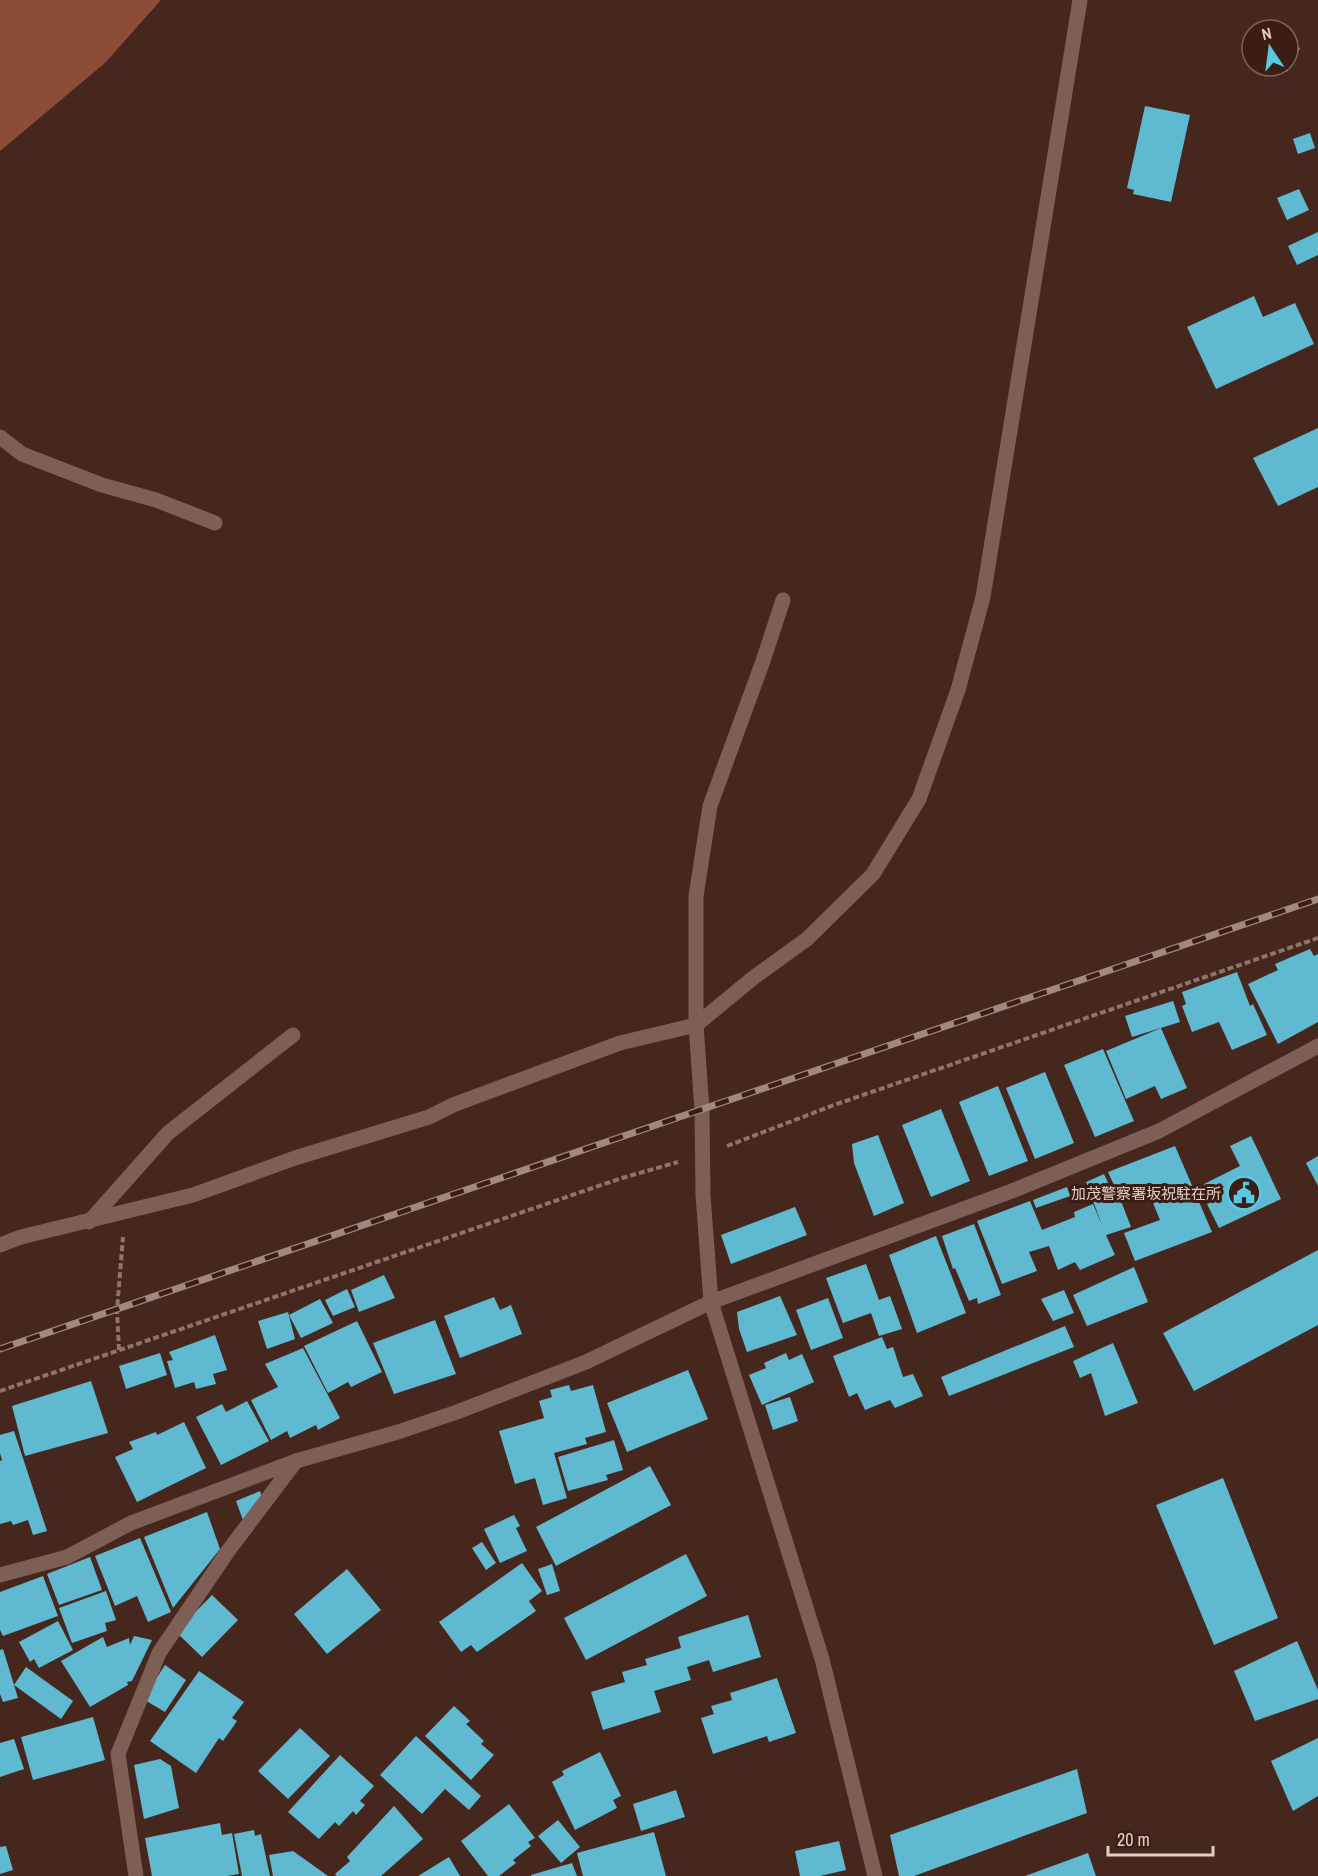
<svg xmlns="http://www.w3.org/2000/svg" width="1318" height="1876" font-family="'Archivo Narrow','Noto Sans JP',sans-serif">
	<rect width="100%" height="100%" fill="#46271d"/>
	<path fill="#8c4c38" d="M0 0H161L105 63 0 151Z"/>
	<g fill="#5fb9d1">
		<path d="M1288 42 1300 48 1287 72 1275 66H1288Z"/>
		<path d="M1145 106 1190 115 1171 202 1133 194 1134 190 1127 188Z"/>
		<path d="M1310 133 1315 148 1298 154 1293 139Z"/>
		<path d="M1299 189 1309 210 1287 220 1277 198Z"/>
		<path d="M1318 232V255L1297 265 1288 246Z"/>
		<path d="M1254 296 1263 317 1295 303 1314 344 1216 389 1187 327Z"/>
		<path d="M1318 428V487L1278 506 1253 458Z"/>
		<path d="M1310 949 1314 956 1318 954V1022L1278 1044 1248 984 1278 970 1275 964Z"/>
		<path d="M1237 972 1250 1006 1253 1004 1267 1035 1232 1050 1219 1022 1192 1032 1182 1006 1186 1004 1182 992Z"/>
		<path d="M1173 1001 1180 1022 1132 1037 1125 1016Z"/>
		<path d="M1161 1028 1187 1088 1161 1099 1155 1086 1126 1099 1106 1051Z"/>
		<path d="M1103 1049 1134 1121 1095 1137 1064 1065Z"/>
		<path d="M1045 1072 1074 1143 1035 1159 1006 1088Z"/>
		<path d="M998 1086 1028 1161 989 1176 959 1102Z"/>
		<path d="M941 1109 970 1181 931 1197 902 1125Z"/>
		<path d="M878 1135 904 1203 874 1216 854 1163 852 1144Z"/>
		<path d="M1251 1136 1281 1199 1219 1228 1207 1204 1212 1202 1204 1184 1240 1166 1230 1146Z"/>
		<path d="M1175 1146 1212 1232 1135 1261 1124 1233 1160 1220 1148 1191 1121 1201 1131 1227 1106 1235 1115 1255 1080 1270 1075 1262 1058 1270 1049 1246 1029 1252 1037 1271 1002 1284 977 1221 1030 1201 1042 1230 1075 1217 1074 1212 1093 1204 1102 1225 1086 1182 1104 1174 1116 1200 1120 1198 1108 1172Z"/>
		<path d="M1318 1156V1186L1306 1163Z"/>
		<path d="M1067 1187 1070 1196 1036 1208 1033 1200Z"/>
		<path d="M795 1207 807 1235 731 1264 721 1235Z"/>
		<path d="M974 1224 1001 1295 978 1304 977 1298 969 1301 955 1268 953 1269 942 1236Z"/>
		<path d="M936 1236 966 1313 917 1333 889 1255Z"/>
		<path d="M1318 1250V1325L1194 1391 1163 1333Z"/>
		<path d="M866 1264 879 1300 890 1296 902 1329 879 1336 871 1313 843 1323 826 1278Z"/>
		<path d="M1134 1267 1148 1302 1087 1326 1073 1295Z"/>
		<path d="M384 1275 395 1298 359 1312 351 1290Z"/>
		<path d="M347 1289 355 1307 333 1316 325 1300Z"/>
		<path d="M1064 1290 1074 1313 1053 1321 1041 1299Z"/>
		<path d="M780 1296 797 1335 747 1352 739 1329 737 1312Z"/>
		<path d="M494 1297 500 1310 511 1305 522 1334 460 1358 444 1316Z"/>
		<path d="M828 1298 843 1338 811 1350 796 1310Z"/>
		<path d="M320 1299 333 1323 301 1338 289 1315Z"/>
		<path d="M288 1312 295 1339 267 1349 258 1321Z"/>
		<path d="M435 1320 456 1374 394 1394 373 1343Z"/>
		<path d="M357 1321 382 1372 351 1387 348 1382 328 1393 304 1346Z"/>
		<path d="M1065 1326 1074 1347 949 1396 941 1377Z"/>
		<path d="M215 1335 227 1370 213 1374 216 1384 196 1389 194 1382 175 1388 167 1361 173 1360 169 1352Z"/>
		<path d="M882 1337 887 1349 893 1347 903 1377 913 1374 923 1396 895 1408 890 1400 865 1410 857 1393 849 1397 833 1356Z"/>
		<path d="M1113 1343 1138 1403 1105 1416 1091 1373 1080 1378 1073 1361Z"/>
		<path d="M303 1348 340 1418 318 1430 316 1425 290 1438 287 1431 271 1440 251 1400 278 1387 265 1364Z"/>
		<path d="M160 1353 167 1375 126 1389 119 1366Z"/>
		<path d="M786 1353 789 1360 802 1354 814 1382 762 1405 749 1375 766 1368 764 1363Z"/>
		<path d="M688 1370 708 1419 627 1452 607 1403Z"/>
		<path d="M91 1381 108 1433 25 1456 12 1406Z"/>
		<path d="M569 1385 571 1391 593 1385 606 1432 585 1438 587 1444 554 1453 567 1498 543 1505 535 1478 515 1484 499 1431 544 1418 539 1401 552 1397 550 1390Z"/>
		<path d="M790 1397 798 1421 773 1430 765 1405Z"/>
		<path d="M247 1401 269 1441 221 1465 196 1417 222 1404 226 1412Z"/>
		<path d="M184 1422 206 1468 137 1502 115 1457 133 1449 129 1442 156 1432 157 1435Z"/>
		<path d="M14 1431 47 1531 33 1535 28 1520 13 1525 11 1521 0 1524V1461L2 1460 0 1453V1435Z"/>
		<path d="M614 1440 623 1470 606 1475 608 1480 568 1491 558 1457Z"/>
		<path d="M650 1466 671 1505 556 1566 536 1527Z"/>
		<path d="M1223 1478 1278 1618 1214 1645 1156 1505Z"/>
		<path d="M260 1491 263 1501 244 1523 236 1501Z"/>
		<path d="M207 1512 220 1549 173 1608 144 1537Z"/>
		<path d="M514 1515 520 1526 516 1528 527 1551 500 1563 484 1529Z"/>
		<path d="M140 1538 171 1612 148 1622 137 1596 115 1606 95 1556Z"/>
		<path d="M482 1542 496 1563 486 1570 472 1548Z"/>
		<path d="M686 1554 707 1596 586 1660 564 1618Z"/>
		<path d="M90 1557 102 1590 59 1605 47 1574Z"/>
		<path d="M522 1563 542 1591 529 1601 536 1611 477 1652 471 1645 461 1652 439 1622Z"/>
		<path d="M552 1564 560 1591 547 1595 538 1569Z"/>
		<path d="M347 1569 381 1610 327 1654 294 1614Z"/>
		<path d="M43 1576 58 1616 3 1636 0 1630V1592Z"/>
		<path d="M106 1591 116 1620 105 1623 107 1631 72 1643 59 1608Z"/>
		<path d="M212 1595 238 1620 202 1657 176 1632Z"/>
		<path d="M748 1615 761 1657 713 1672 709 1660 687 1667 691 1680 654 1691 661 1712 603 1730 591 1692 625 1682 622 1672 647 1665 645 1659 681 1648 678 1637Z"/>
		<path d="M58 1621 73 1650 39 1668 34 1659 30 1662 19 1642Z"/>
		<path d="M134 1636 152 1640 132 1681 127 1682 128 1685 90 1707 61 1661 103 1637 107 1647 129 1638 130 1645Z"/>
		<path d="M1297 1641 1318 1690V1699L1255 1721 1234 1671Z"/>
		<path d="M3 1649 14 1685 26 1667 73 1701 61 1719 14 1685 18 1698 3 1702 0 1694V1650Z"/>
		<path d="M165 1665 186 1680 165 1712 143 1699Z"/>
		<path d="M199 1671 244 1702 232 1718 237 1721 223 1741 219 1738 196 1773 150 1741Z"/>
		<path d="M777 1678 796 1733 769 1742 767 1736 713 1754 701 1718 714 1714 711 1706 732 1700 730 1693Z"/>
		<path d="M454 1706 470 1721 466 1724 484 1741 481 1744 494 1755 471 1780 425 1736Z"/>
		<path d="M93 1717 105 1760 33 1780 21 1737Z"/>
		<path d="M300 1728 330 1756 288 1799 258 1771Z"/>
		<path d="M416 1736 481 1796 469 1810 445 1789 422 1814 380 1775Z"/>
		<path d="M1318 1738V1796L1293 1811 1271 1761Z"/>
		<path d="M14 1739 24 1769 0 1777V1743Z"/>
		<path d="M600 1752 621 1796 613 1800 617 1808 575 1830 552 1782 564 1775 562 1771Z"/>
		<path d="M340 1755 374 1786 360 1801 365 1805 356 1815 353 1811 339 1826 335 1822 319 1839 288 1812Z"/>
		<path d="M160 1759 171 1766 179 1808 144 1819 134 1765Z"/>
		<path d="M1077 1769 1087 1813 914 1876H899L890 1835Z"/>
		<path d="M676 1790 685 1817 641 1831 633 1804Z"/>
		<path d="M509 1804 535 1838 528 1842 531 1846 513 1860 516 1863 499 1876H488L461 1841Z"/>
		<path d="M394 1806 423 1839 381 1876H337L335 1874 350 1861 347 1857Z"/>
		<path d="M558 1820 580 1847 561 1863 538 1836Z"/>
		<path d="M220 1823 222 1835 232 1833 239 1874 227 1876H152L145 1838Z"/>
		<path d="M254 1830 255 1836 261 1834 270 1876H242L234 1834Z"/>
		<path d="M654 1832 666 1876H583L577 1853Z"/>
		<path d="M839 1841 846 1870 820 1876H800L795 1851Z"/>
		<path d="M6 1846 13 1870 0 1874V1847Z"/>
		<path d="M293 1851 328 1876H273L269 1855Z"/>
		<path d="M1088 1853 1096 1876H1025Z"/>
		<path d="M449 1857 460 1876H418Z"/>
		<path d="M572 1863 577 1876H531V1875Z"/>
	</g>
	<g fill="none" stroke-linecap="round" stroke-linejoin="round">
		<g stroke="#8e746c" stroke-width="4" stroke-dasharray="6 3" stroke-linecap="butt">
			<path d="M727 1146 834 1105 1318 938"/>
			<path d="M119 1350 117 1310 123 1237"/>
			<path d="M0 1391 622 1178 678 1162"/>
		</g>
		<g stroke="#7d5f56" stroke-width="15">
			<path d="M0 437 22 454 102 485 156 500 215 523"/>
			<path d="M783 600 763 661 710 806 696 896V1025L702 1110 703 1195 711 1302 822 1659 875 1876"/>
			<path d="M89 1222 168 1133 293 1035"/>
			<path d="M0 1245 21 1237 193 1195 295 1158 429 1117 453 1105 620 1043 696 1025 753 978 807 939 873 874 919 799 958 690 983 597 1080 0"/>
			<path d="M0 1575 67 1557 131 1523 296 1461 398 1432 457 1412 586 1362 711 1302 1012 1191 1159 1131 1318 1046"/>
			<path d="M136 1876 118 1754 159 1653 228 1551 296 1461"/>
		</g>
		<g stroke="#a18880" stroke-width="7">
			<path id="rail" d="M0 1349 1318 899"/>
		</g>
		<use href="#rail" stroke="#3b1d14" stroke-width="4.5" stroke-dasharray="14" stroke-linecap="butt"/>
	</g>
	<defs>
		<g id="civic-ring" transform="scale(1.725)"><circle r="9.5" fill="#3b1d14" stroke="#59c8e5" stroke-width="1.5"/><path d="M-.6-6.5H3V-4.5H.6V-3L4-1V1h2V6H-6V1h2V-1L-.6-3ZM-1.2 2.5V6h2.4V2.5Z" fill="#59c8e5"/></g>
	</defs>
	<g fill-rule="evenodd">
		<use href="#civic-ring" x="1244" y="1193"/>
	</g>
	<g text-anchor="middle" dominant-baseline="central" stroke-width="6" stroke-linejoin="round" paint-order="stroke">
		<g font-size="15" fill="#e2cdc7" stroke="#3b1d14" text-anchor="end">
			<text x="1221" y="1193">加茂警察署坂祝駐在所</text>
		</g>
	</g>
	<g transform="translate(1270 48) rotate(347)"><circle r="28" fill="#3b1d14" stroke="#7e635c" stroke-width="1.5"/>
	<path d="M0-4.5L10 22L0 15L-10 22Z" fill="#59c8e5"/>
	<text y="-9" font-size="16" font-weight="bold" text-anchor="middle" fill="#e2cdc7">N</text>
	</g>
	<path d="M1108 1846v9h105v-9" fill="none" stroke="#e2cdc7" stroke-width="3"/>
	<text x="1117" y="1846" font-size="18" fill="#e2cdc7" stroke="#3b1d14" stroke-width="4.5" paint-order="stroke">20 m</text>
</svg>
